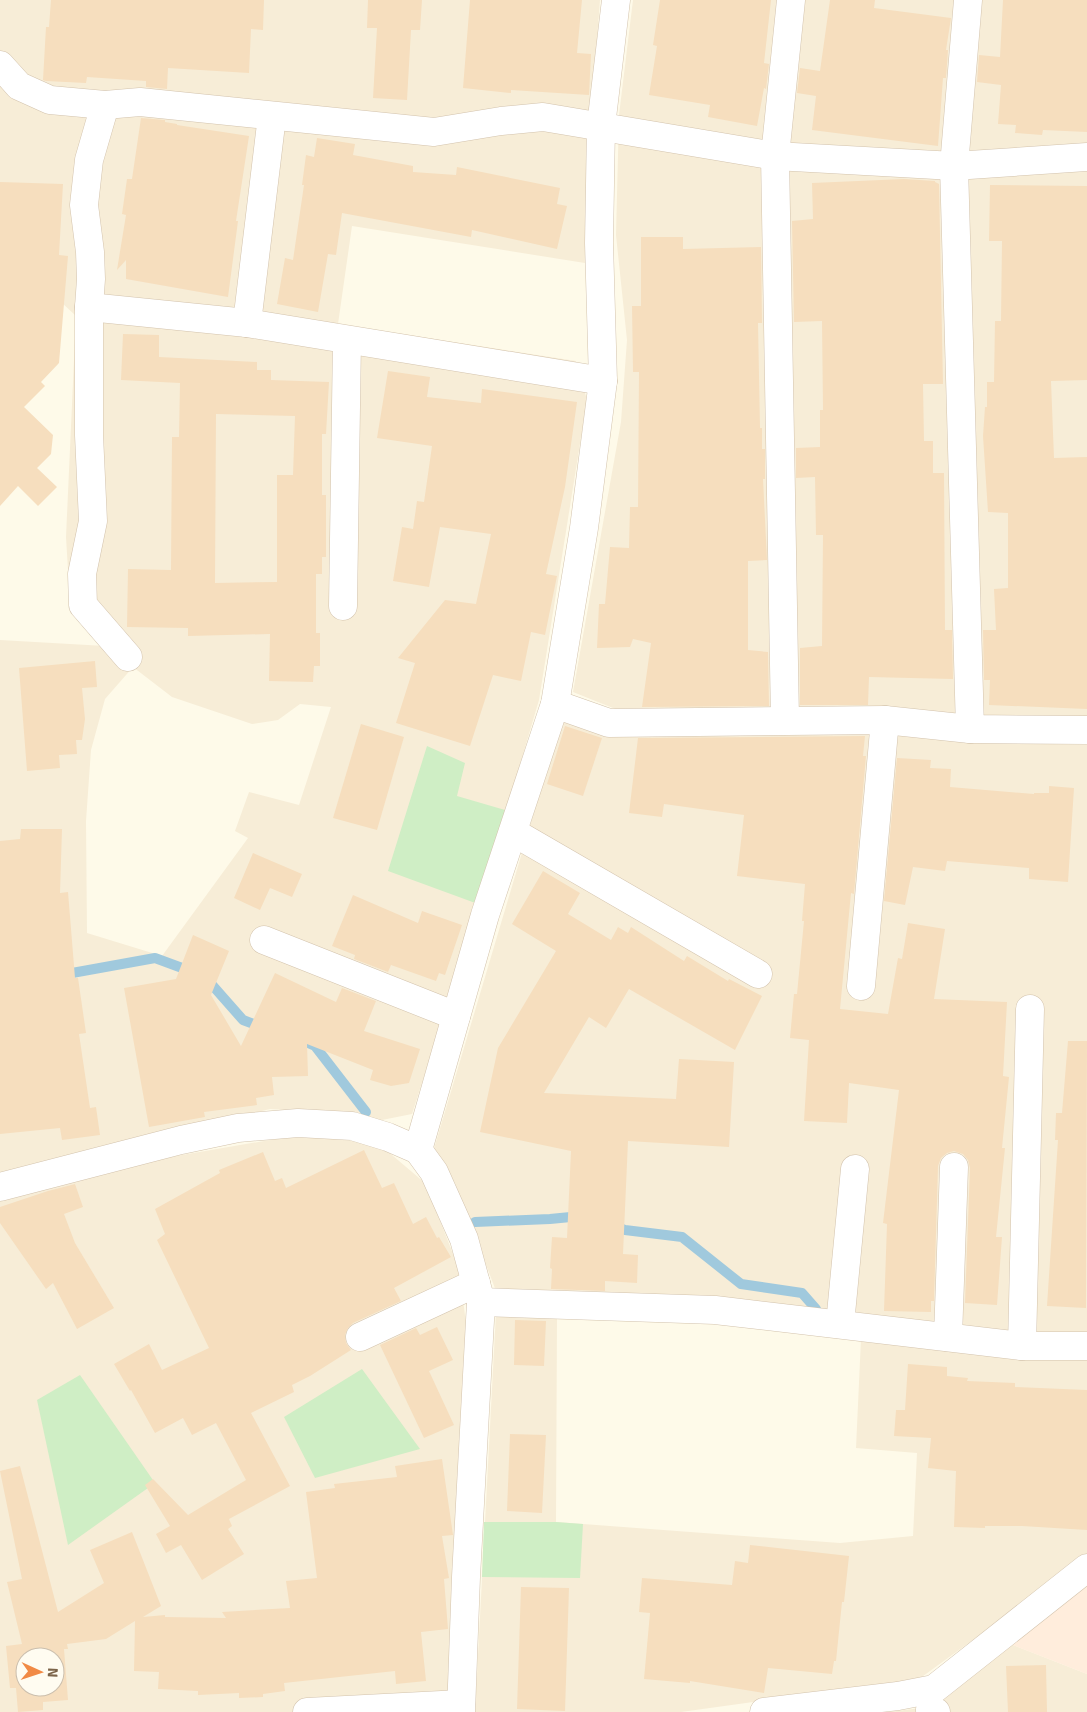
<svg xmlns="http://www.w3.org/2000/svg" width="1087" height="1712" font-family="Signika,sans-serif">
	<rect width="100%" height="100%" fill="#fefae9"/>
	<g fill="#f7edd7" fill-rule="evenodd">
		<path d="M0 0H600L589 144 585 263 352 226 338 324 576 361 587 400 539 700 475 917 412 1114 372 1122 319 1112 270 1109 0 1175V640L105 646 76 608 68 570 66 537 76 316 0 245ZM133 667 172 697 252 724 278 720 300 704 331 707 299 805 249 792 235 831 248 838 162 956 87 933 86 821 91 750 105 699Z"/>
		<path d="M633 0H1087V720L623 712 573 692 621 422 627 340 616 235 619 115Z"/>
		<path d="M562 718 886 726 975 742 1087 745V1336L1082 1337 496 1291 455 1183 433 1152Z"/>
		<path d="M299 1135 379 1144 425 1183 459 1269 466 1323 450 1712H0V1194L89 1171ZM25 1657H55V1687H25Z"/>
		<path d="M496 1313 557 1317 556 1522 840 1543 913 1536 917 1453 856 1448 861 1339 1078 1360 1087 1358V1557L919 1679 681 1712H475Z"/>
		<path d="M1008 1643 1087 1674V1712H888L930 1707Z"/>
	</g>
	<path fill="#ffeddc" d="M1087 1582V1674L1008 1643Z"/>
	<g fill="#cfeec5">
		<path d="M427 746 465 763 457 796 505 810 478 904 388 871Z"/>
		<path d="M362 1369 420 1449 315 1478 284 1417Z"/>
		<path d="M80 1375 155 1483 68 1545 37 1400Z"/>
		<path d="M484 1522H556L583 1524 580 1578 482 1577Z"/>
	</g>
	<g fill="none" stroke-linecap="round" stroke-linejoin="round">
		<g stroke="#a0c9dd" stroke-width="10">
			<path d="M61 975 155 958 193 972"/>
			<path d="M206 978 243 1020 264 1028"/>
			<path d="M306 1042 315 1046 366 1112"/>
			<path d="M475 1222 550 1219 581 1216"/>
			<path d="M613 1225 625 1230 682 1237 741 1284 802 1293 816 1309"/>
		</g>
	</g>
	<g fill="#f6debe" fill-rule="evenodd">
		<path d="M51 0H264L263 30 251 29 249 73 168 68 167 89 146 87V81L87 77 86 83 46 81 43 80 46 27H49Z"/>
		<path d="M368 0H422L420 30H411L407 100 373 98 377 28H367Z"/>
		<path d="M470 0H582L577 53 591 54 589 95 511 90V93L463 88Z"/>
		<path d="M660 0H771L764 63 769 64 766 89 764 88 757 126 708 117 710 105 649 95 657 46 653 45Z"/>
		<path d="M830 0H875L874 8 951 18 946 50H948L946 78H943L938 146 812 130 816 96 797 93 800 68 820 71Z"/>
		<path d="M1003 0H1087V132L1043 130 1042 135 1015 133 1016 125 998 124 1001 85 977 82 979 55 1000 57Z"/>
		<path d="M141 118 165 120V122L177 124V125L249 136 236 221H238L228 297 126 279V260L117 270 126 215 122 214 127 179H132Z"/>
		<path d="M317 138 355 144 353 155 413 166V172L456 175 457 167 560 188 557 204 567 206 557 249 472 230 471 237 342 213 336 255 328 254 318 312 277 304 285 258 293 260 304 185H302L306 155 314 157Z"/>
		<path d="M904 179 935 181V182L939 184 943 384H923L924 441H933V473H944L945 630H952L953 679 869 677 868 705H800V648L822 646 823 535H816L815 477 796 478V448L820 447V410H823L822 321 794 322 792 221 813 219 812 183Z"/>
		<path d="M0 182 63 184 59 255 68 256 59 363 41 382 45 386 24 407 53 435 51 454 37 468 57 487 38 506 18 486 0 506Z"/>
		<path d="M990 185 1087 186V380L1051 381 1054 458 1087 457V709L989 705 990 680H984L983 630H996L994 589 1008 588V513L988 512 983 436 985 407H987V382H994L995 321H1001L1002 241H989Z"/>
		<path d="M641 237H683V249L761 247 762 323H758L760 428H762V449H765V479H763L767 560 748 561V650L768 652 769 706 642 707 651 643 633 639 630 647 597 648 599 604H605L610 547 629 548 630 507H638L639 372H633L632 306H641Z"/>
		<path d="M123 334 159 335V357L257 362V370H271V380L329 382 326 434H322V495H326V557H322V574H316V633H320V666H314L313 682 269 681 270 634 188 636V628L127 627 128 569 171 570 172 437H179L180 383 121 380ZM216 414 295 416 293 475H277V582L215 583Z"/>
		<path d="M388 371 430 377 427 397 481 403 482 389 577 402 565 487 546 574 557 576 545 635 531 632 521 681 493 675 470 746 396 723 415 663 398 658 445 600 476 604 491 534 440 527 429 587 393 581 402 527 413 529 417 501 424 502 432 446 377 438Z"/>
		<path d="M95 661 97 687 82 688 85 719 82 740H76L77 754 59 755 60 768 27 771 19 668Z"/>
		<path d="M361 724 404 737 377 830 333 818Z"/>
		<path d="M565 726 602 738 583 796 547 784Z"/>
		<path d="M865 736 863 756H866L854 894 851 893 840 1009 888 1014 898 958 902 959 908 923 945 929 934 999 1007 1002 1003 1076 1009 1077 1002 1148H1005L996 1237H1002L997 1305 965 1303 970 1168 968 1160 963 1154 954 1151 947 1153 941 1158 938 1166 934 1301H931V1312L884 1311 887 1224 883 1223 899 1090 849 1083 847 1123 804 1121 809 1040 790 1038 794 994H797L804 921H802L805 884 737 876 744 815 664 804 662 817 629 813 638 738Z"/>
		<path d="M897 758 931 760 930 768 951 769 950 787 1034 794V793H1049V786L1074 788 1068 882 1029 879V868L947 861 945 871 913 867 905 905 884 901Z"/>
		<path d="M21 829H62L60 893 68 892 75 978H78L86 1033 79 1034 90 1108 96 1107 100 1135 62 1140 60 1128 0 1134V841L20 839Z"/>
		<path d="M253 853 302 874 292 897 270 888 260 910 234 898Z"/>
		<path d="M543 871 580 893 568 914 611 940 618 927 628 933 631 927 684 961 687 956 728 981 729 979 762 996 735 1050 629 989 606 1028 589 1017 544 1093 676 1099 679 1059 734 1062 729 1147 628 1141 623 1254 638 1255 637 1283 605 1281V1291L551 1289 552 1269 550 1268 552 1237 567 1238 571 1151 480 1132 498 1048 556 951 512 924Z"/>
		<path d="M353 895 418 923 422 911 462 925 445 975 439 973 436 981 391 965 388 972 354 959 355 955 332 946Z"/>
		<path d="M193 935 229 951 211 995 241 1046 275 973 336 1002 342 988 376 1001 364 1031 420 1049 409 1083 391 1086 370 1080 373 1070 307 1044 308 1076 272 1077 274 1095 256 1098 257 1105 204 1112 205 1117 149 1127 124 988 176 979Z"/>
		<path d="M1068 1041H1087L1086 1308 1047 1306 1058 1140H1055L1056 1113H1062Z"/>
		<path d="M364 1150 382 1188 394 1183 413 1224 426 1217 437 1238 439 1237 451 1257 394 1288 401 1301 353 1323 348 1328 345 1335 346 1343 351 1350 310 1376 292 1385 294 1392 251 1413 290 1486 229 1519 232 1526 228 1529 244 1554 202 1580 181 1545 166 1553 156 1534 170 1526 145 1485 153 1479 188 1515 246 1480 216 1423 192 1435 183 1418 155 1433 131 1390 130 1391 114 1364 149 1344 162 1370 209 1348 157 1240 165 1234 155 1209 220 1173 219 1170 263 1152 275 1181 282 1178 286 1188Z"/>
		<path d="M75 1184 83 1207 64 1214 75 1243 114 1308 77 1329 53 1283 46 1289 0 1223V1207L48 1191Z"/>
		<path d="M515 1320 546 1321 544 1366 514 1365Z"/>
		<path d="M437 1327 453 1360 429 1371 454 1425 424 1438 380 1345 416 1328 420 1335Z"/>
		<path d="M908 1364 947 1367V1376L968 1378 967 1381 1015 1383V1387L1087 1390V1530L1022 1526H985V1528L954 1527 956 1471 928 1468 931 1438 894 1436 896 1410H905Z"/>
		<path d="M510 1434 546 1435 542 1513 507 1511Z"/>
		<path d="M442 1459 453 1535 442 1536 449 1578 444 1579 448 1629 421 1632 426 1681 396 1684 395 1671 284 1683 285 1691 263 1694V1697L239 1698V1693L198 1695V1691L158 1689 159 1672 134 1671 135 1621 106 1639 67 1644 68 1649H64L68 1700 43 1702V1710L18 1712 16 1688H10L6 1646 22 1644 7 1582 22 1579 0 1471 20 1466 58 1612 104 1583 90 1550 132 1532 161 1606 143 1617 165 1615V1617L226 1618 222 1612 290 1608 286 1581 317 1578 306 1492 335 1488 334 1484 397 1477 395 1466ZM25 1657H55V1687H25Z"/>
		<path d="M750 1545 849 1556 844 1602H842L836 1661H834L832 1674 768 1668 764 1693 690 1681V1683L644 1679 650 1613 639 1612 642 1578 732 1585 735 1561 748 1563Z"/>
		<path d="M521 1587 569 1588 565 1711 517 1709Z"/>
		<path d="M1046 1665 1047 1712H1008L1006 1666Z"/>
	</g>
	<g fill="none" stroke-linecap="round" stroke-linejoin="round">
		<g stroke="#d3c3ad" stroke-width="29">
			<g id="minor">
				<path d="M968 0 954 166 970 729"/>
				<path d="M0 65 19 86 50 100 105 105 140 102 434 132 501 121 543 117 775 156 954 166 1087 157"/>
				<path d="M105 105 89 160 84 205 90 252 91 279 89 307V435L93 521 82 574 83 605 128 657"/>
				<path d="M89 307 247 323 603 381"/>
				<path d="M247 323 272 116"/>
				<path d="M343 606 347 340"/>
				<path d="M555 704 609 723 885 720 970 729 1087 730"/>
				<path d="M785 720 775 156 791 0"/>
				<path d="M513 832 758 974"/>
				<path d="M264 940 456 1016"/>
				<path d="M861 986 885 720"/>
				<path d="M418 1150 485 915 555 704 584 528 603 381 599 243 601 126 616 0"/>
				<path d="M0 1187 181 1140 238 1128 298 1123 352 1126 388 1137 418 1150 434 1172 464 1239 481 1302 466 1577 461 1712"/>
				<path d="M481 1302 715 1310 1022 1346H1087"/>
				<path d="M840 1324 855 1169"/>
				<path d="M360 1337 476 1283"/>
				<path d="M948 1337 954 1167"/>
				<path d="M1022 1346 1030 1009"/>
				<path d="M930 1710 936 1712"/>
				<path d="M307 1712 461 1704"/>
				<path d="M764 1712 898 1696 934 1689 1087 1568"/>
			</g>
		</g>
		<use href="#minor" stroke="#fff" stroke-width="28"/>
	</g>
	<g transform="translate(40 1672) rotate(93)"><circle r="24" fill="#fffcf1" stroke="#cbbfae"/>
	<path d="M0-4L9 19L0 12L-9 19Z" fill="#f18a45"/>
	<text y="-8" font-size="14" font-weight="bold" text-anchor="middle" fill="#7c6449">N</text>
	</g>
</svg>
